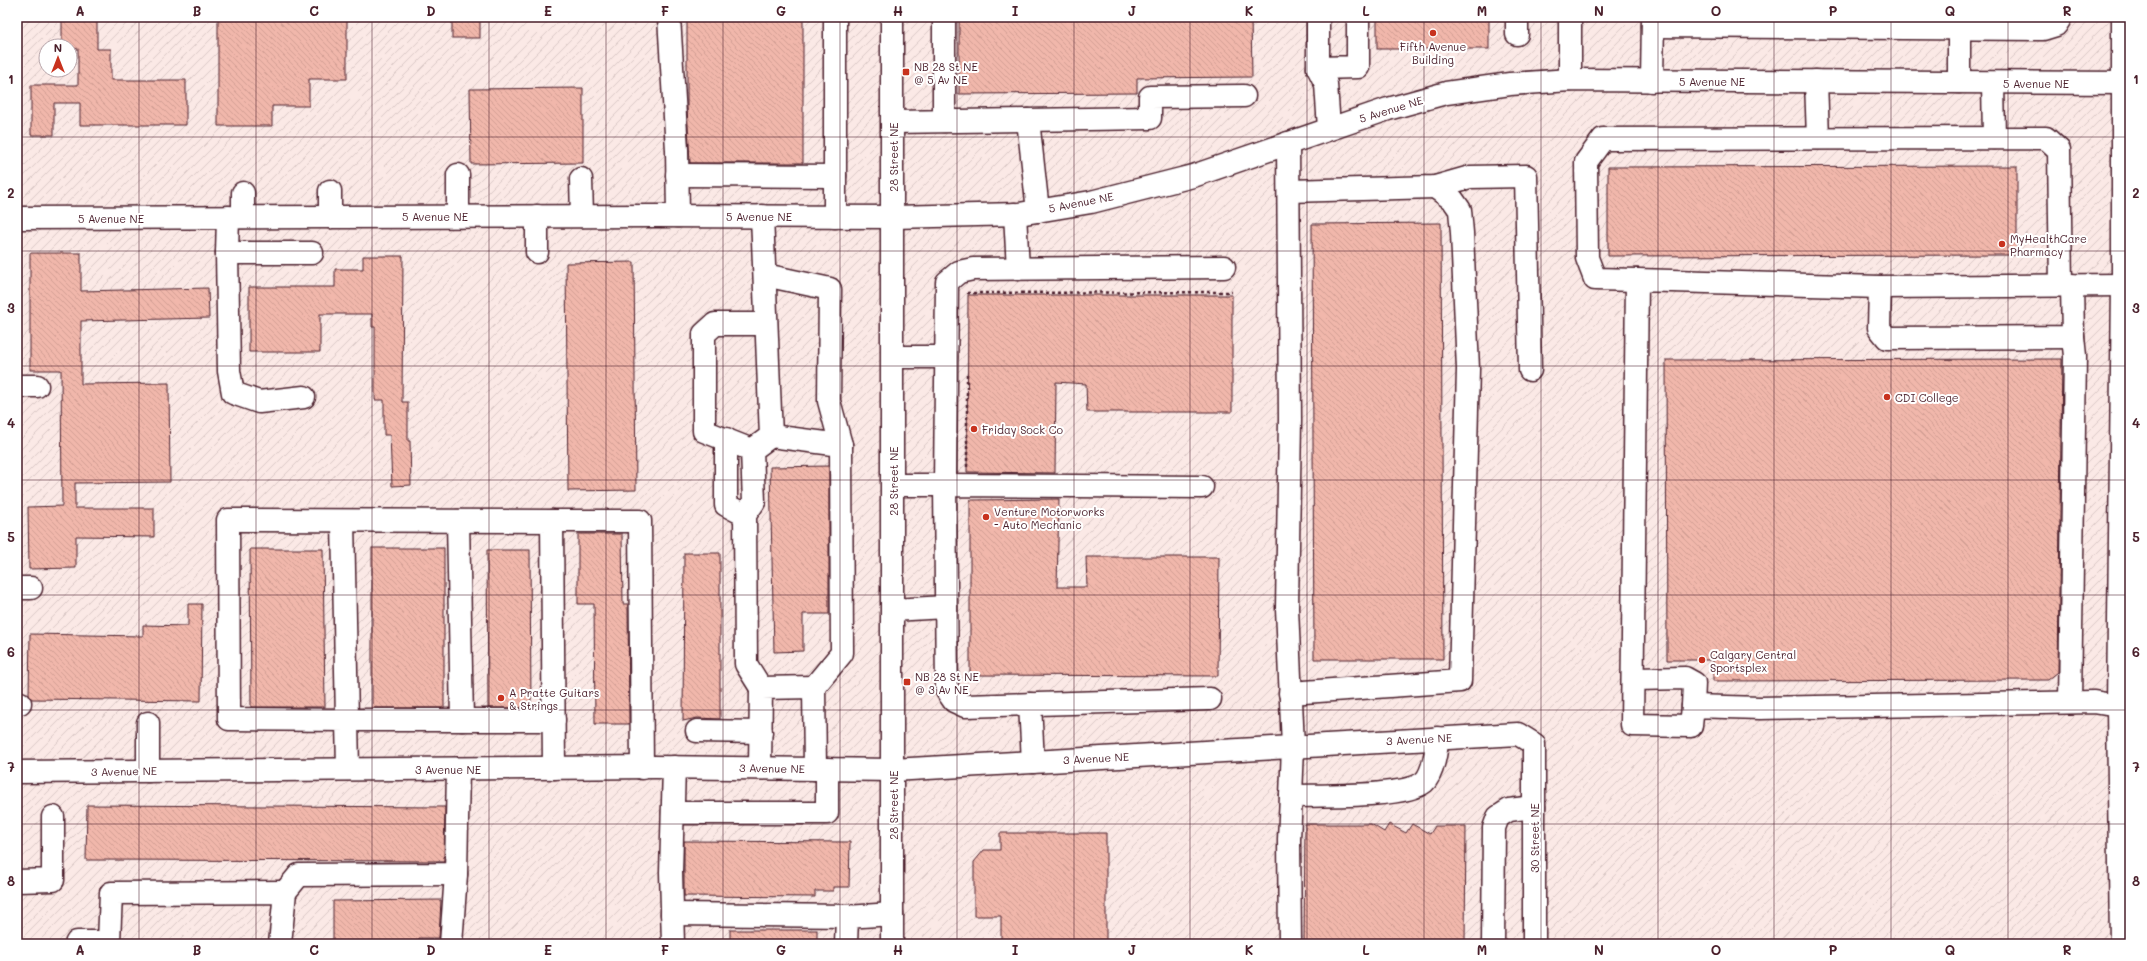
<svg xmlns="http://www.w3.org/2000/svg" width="2147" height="961" font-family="Mali,sans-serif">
	<defs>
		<pattern id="industrial-furrows" width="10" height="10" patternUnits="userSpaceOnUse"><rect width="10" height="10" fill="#fbe9e6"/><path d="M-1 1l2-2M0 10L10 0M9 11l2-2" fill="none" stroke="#d9c7c5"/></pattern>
		<pattern id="building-back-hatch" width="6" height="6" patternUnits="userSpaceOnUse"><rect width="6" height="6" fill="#f1b7ab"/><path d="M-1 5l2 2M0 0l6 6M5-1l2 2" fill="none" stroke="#d09d93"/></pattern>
	</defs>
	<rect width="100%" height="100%" fill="#fff"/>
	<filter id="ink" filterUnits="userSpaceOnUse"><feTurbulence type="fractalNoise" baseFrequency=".025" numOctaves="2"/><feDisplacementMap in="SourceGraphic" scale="8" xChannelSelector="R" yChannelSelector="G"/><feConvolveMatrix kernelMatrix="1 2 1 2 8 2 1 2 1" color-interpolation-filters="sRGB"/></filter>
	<g filter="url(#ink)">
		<path fill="url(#industrial-furrows)" fill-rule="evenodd" d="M17 17H2130L2121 944H17ZM46 46H70V70H46Z"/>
		<g fill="url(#building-back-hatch)" stroke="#4a1f2b">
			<path d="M62 17H97V49H111V80H186V125H80V103H54V135H31V85H78V49L62 46Z"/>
			<path d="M218 17H347V79H309V106H272V126H218Z"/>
			<rect x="452" y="17" width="28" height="21"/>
			<path d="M687 17H803V163H690L687 107Z"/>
			<path d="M959 17H1251L1252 77 1137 78V93L959 94Z"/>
			<rect x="1377" y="17" width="112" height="32"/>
			<path d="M583 88V163L471 164 470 89Z"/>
			<path d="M2017 166V255L1608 256V167Z"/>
			<path d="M1441 223 1443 659H1314L1312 224Z"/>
			<path d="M30 253H81V291L208 288 209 318 81 321V384L169 383 170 482 75 483V508H154V537L76 536V568L29 569 28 507 62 506 61 370H30Z"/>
			<path d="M363 256H403L402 402H408V441H410L411 485 392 486 390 435H384V400H375V327H372V314H320V352H249V287H335V269H363Z"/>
			<path d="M634 262 636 490 568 491 566 263Z"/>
			<path d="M968 295H1232V412H1087L1086 384 1056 382 1055 473 967 472Z"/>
			<path d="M2062 359 2058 672 2048 680 1713 681V660H1667L1666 360Z"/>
			<path d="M829 466V614H803V651L774 652 770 467Z"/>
			<path d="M1059 499 1057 587H1087L1086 557H1219L1218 676 970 675V500Z"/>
			<path d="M578 534H622L623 604H628L629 724H595L594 604H578Z"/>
			<rect x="372" y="548" width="72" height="160"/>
			<path d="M250 549H323L325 707H251Z"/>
			<path d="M487 550H530L531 708H488Z"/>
			<path d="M684 553H720V719L697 718 683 721Z"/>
			<path d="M188 604H202L201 701 31 699 29 695 30 634 143 636V625L188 626Z"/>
			<path d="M87 805 445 807 444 861 86 860Z"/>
			<path d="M1305 824H1371L1384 832 1389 824 1406 833 1412 824 1430 834 1435 826H1466L1465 944H1304Z"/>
			<path d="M1000 833H1106V944H1001V916H974V862L984 850H1000Z"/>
			<path d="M684 841 850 842 849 887H833V891H815V897L684 896Z"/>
			<path d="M441 900 439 938H419V944H333V901Z"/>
			<rect x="730" y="930" width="87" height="14"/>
		</g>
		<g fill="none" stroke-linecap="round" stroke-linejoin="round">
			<g stroke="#4a1f2b" stroke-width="25">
				<g id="minor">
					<path d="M669 17 677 150 678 216"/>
					<path d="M835 17V217"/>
					<path d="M1318 17V68L1326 84 1329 128"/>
					<path d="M1570 17V80"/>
					<path d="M1653 26 2043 29 2056 25 2061 17"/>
					<path d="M1959 28V82"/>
					<path d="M1517 34V17"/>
					<path d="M1318 68 1358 67V17"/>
					<path d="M1652 81 1653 17"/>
					<path d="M1816 81 1818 138"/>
					<path d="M1993 83 1994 138"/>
					<path d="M1028 120 1038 211"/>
					<path d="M944 121V17"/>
					<path d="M893 122 1150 118V97L1244 96"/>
					<path d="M1288 143 1290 420 1287 608 1293 747 1291 796C1319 795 1405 798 1424 782 1433 774 1437 749 1437 738"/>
					<path d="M458 175V216"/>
					<path d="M677 175 835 176"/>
					<path d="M581 179 582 216"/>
					<path d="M330 191V217"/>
					<path d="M1289 191 1435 187 1470 177 1526 176 1530 370"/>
					<path d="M243 193V217"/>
					<path d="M1015 214 1018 269"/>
					<path d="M228 217 227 253H312"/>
					<path d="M17 218 656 216 893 217 1019 214 1091 202 1193 176 1388 109 1446 93 1510 84 1570 80 2130 83"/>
					<path d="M537 252V216"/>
					<path d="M227 253 229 371 233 393 259 402 304 397"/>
					<path d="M765 275 830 289 829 401 841 445 842 653 814 687"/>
					<path d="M1637 280 1595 279 1587 258 1586 162 1603 139 2046 138 2059 150 2061 285"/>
					<path d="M2123 285 1880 287 1637 280 1632 725 1691 726 1693 706 1760 708 2094 702 2130 708"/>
					<path d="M1880 287 1879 328 1887 338 2073 337 2072 285"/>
					<path d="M893 357H946"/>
					<path d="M17 386H37"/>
					<path d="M771 436 841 445"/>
					<path d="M726 439V505L745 515"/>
					<path d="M752 450 704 431V334L715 324H766"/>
					<path d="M893 485H945L947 282 959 272 973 269 1224 267"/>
					<path d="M1202 487 945 485 947 691 954 701 965 706 1210 699"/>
					<path d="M343 521 347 720H554"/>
					<path d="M458 521 462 720"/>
					<path d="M552 521H640L642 768"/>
					<path d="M17 588H31"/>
					<path d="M893 610 945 607"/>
					<path d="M1634 679 1685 678 1694 683 1693 706"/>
					<path d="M761 688 746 664 745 515 754 502 752 450 771 436 762 216"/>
					<path d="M1290 693 1460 681 1468 369 1462 233 1460 210 1453 200 1435 187"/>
					<path d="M2070 702 2075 356 2073 337"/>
					<path d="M17 703H20"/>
					<path d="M1030 704 1033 762"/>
					<path d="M697 731 761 732"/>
					<path d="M760 768 761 688 814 687 815 769"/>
					<path d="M348 769 347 720 229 719 228 520 552 521 554 768"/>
					<path d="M148 771V723"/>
					<path d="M17 772 655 767 893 770 1518 734 1534 744V944"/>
					<path d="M673 813H827V769"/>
					<path d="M17 881 53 880V817"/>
					<path d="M285 892 299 875 456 874 458 769"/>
					<path d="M672 914 849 916"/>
					<path d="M76 944 77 942H109L111 893 285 892 280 944"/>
					<path d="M451 944 456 874"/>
					<path d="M673 944 671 872 674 767"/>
					<path d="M846 944 847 917 892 914"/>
					<path d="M892 944V17"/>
					<path d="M1290 944 1289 839 1291 796"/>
					<path d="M1493 944 1494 828 1498 817 1509 810 1534 807"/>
					<path d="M2121 944 2118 706 2123 285V17"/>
				</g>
			</g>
			<g stroke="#4a1f2b" stroke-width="2.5" stroke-dasharray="3 3" stroke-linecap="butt">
				<path d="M967 293 1232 292"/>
				<path d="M967 467V374"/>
			</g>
			<use href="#minor" stroke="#fff" stroke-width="22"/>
		</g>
	</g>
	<path fill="none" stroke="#4a1f2b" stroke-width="1" stroke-opacity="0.55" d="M139 17V944M256 17V944M372 17V944M489 17V944M606 17V944M723 17V944M840 17V944M957 17V944M1074 17V944M1190 17V944M1307 17V944M1424 17V944M1541 17V944M1658 17V944M1774 17V944M1891 17V944M2008 17V944M17 137H2130M17 251H2130M17 366H2130M17 480H2130M17 595H2130M17 710H2130M17 824H2130"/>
	<g fill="#c8321e" stroke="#fff" stroke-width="1.5">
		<circle cx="1433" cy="33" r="4"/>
		<rect x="902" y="68" width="8" height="8" rx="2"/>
		<circle cx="2002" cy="244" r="4"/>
		<circle cx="1887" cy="397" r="4"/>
		<circle cx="974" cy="429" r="4"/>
		<circle cx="986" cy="517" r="4"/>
		<circle cx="1702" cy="660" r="4"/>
		<rect x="903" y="678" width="8" height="8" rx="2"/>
		<circle cx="501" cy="698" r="4"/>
	</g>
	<g text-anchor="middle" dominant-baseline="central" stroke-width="4" stroke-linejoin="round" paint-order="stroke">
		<g font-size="11" fill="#4a1f2b" stroke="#fff" text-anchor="start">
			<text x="1433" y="46" text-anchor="middle">Fifth Avenue<tspan x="1433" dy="13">Building</tspan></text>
			<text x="914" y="66">NB 28 St NE<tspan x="914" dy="13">@ 5 Av NE</tspan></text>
			<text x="2010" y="238">MyHealthCare<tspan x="2010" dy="13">Pharmacy</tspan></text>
			<text x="1895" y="397">CDI College</text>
			<text x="982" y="429">Friday Sock Co</text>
			<text x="994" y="511">Venture Motorworks<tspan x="994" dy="13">- Auto Mechanic</tspan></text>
			<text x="1710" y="654">Calgary Central<tspan x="1710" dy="13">Sportsplex</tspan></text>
			<text x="915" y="676">NB 28 St NE<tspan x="915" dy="13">@ 3 Av NE</tspan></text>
			<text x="509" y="692">A Pratte Guitars<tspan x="509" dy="13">&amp; Strings</tspan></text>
		</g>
		<g font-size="11" fill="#4a1f2b" stroke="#fff">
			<text x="1712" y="81">5 Avenue NE</text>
			<text x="2036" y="83">5 Avenue NE</text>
			<text transform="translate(1391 109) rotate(-17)">5 Avenue NE</text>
			<text transform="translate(893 157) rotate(-90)">28 Street NE</text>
			<text transform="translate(1081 202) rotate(-11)">5 Avenue NE</text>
			<text x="435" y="216">5 Avenue NE</text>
			<text x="759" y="216">5 Avenue NE</text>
			<text x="111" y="218">5 Avenue NE</text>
			<text transform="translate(893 481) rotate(-90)">28 Street NE</text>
			<text transform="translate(1419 739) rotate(-3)">3 Avenue NE</text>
			<text transform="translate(1096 758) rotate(-3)">3 Avenue NE</text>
			<text transform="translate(772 768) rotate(1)">3 Avenue NE</text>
			<text x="448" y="769">3 Avenue NE</text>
			<text transform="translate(124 771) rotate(-1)">3 Avenue NE</text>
			<text transform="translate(893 805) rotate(-90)">28 Street NE</text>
			<text transform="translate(1534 838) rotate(-90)">30 Street NE</text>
		</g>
	</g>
	<rect width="2147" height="961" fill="none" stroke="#fff" stroke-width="44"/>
	<g transform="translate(58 58)"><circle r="19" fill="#ffffff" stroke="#b7a5aa"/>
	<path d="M0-3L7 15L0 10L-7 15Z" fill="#c8321e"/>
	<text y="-6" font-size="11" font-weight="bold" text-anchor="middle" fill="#4a1f2b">N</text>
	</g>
	<rect x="22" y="22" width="2103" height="917" fill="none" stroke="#4a1f2b" stroke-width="1.5"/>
	<g font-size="13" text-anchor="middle" font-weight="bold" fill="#4a1f2b">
		<text x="80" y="16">A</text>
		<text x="197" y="16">B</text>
		<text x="314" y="16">C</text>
		<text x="431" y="16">D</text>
		<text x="548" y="16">E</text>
		<text x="665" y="16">F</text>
		<text x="781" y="16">G</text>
		<text x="898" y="16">H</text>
		<text x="1015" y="16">I</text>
		<text x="1132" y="16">J</text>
		<text x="1249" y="16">K</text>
		<text x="1366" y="16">L</text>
		<text x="1482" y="16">M</text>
		<text x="1599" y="16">N</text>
		<text x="1716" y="16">O</text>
		<text x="1833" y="16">P</text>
		<text x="1950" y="16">Q</text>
		<text x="2067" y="16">R</text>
		<text x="11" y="84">1</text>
		<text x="2136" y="84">1</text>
		<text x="11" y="198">2</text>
		<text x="2136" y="198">2</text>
		<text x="11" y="313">3</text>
		<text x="2136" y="313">3</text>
		<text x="11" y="428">4</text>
		<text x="2136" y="428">4</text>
		<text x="11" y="542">5</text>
		<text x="2136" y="542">5</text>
		<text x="11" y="657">6</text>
		<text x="2136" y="657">6</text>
		<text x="11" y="772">7</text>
		<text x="2136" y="772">7</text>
		<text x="11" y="886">8</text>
		<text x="2136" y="886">8</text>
		<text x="80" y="955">A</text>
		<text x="197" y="955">B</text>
		<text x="314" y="955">C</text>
		<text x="431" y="955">D</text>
		<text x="548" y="955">E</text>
		<text x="665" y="955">F</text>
		<text x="781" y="955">G</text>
		<text x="898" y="955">H</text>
		<text x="1015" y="955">I</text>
		<text x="1132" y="955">J</text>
		<text x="1249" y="955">K</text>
		<text x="1366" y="955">L</text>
		<text x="1482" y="955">M</text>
		<text x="1599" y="955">N</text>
		<text x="1716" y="955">O</text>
		<text x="1833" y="955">P</text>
		<text x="1950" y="955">Q</text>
		<text x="2067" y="955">R</text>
	</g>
</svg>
